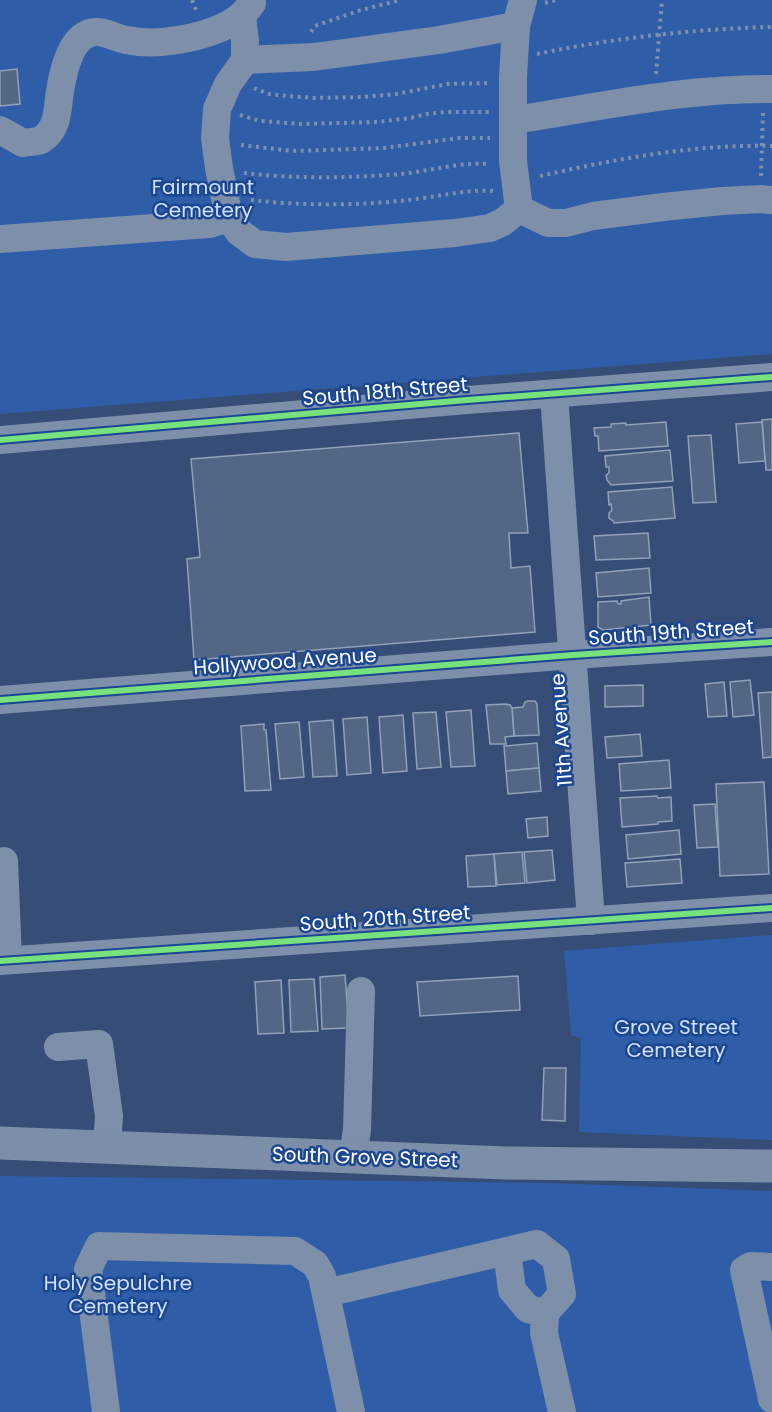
<svg xmlns="http://www.w3.org/2000/svg" width="772" height="1412" font-family="Poppins,sans-serif">
	<rect width="100%" height="100%" fill="#364e77"/>
	<g fill="#2f5da8">
		<path d="M0 0H772V354L0 414Z"/>
		<path d="M772 935V1140L579 1132 581 1038 571 1035 564 951Z"/>
		<path d="M0 1176 548 1183 772 1191V1412H0Z"/>
	</g>
	<g fill="#536686" stroke="#92a0b8" stroke-width="1.5">
		<path d="M17 69 20 104 0 106V71Z"/>
		<path d="M772 419V470H766L762 420Z"/>
		<path d="M666 422 668 446 599 451 598 436H595L594 428 611 427V424L626 423V425Z"/>
		<path d="M762 422 765 461 739 463 736 424Z"/>
		<path d="M519 433 528 533H509L511 568 530 566 535 632 194 660 187 559 200 557 191 459Z"/>
		<path d="M711 435 716 502 693 503 688 436Z"/>
		<path d="M670 450 673 481 611 485 607 480 606 475 609 473V467H606L605 456Z"/>
		<path d="M672 487 675 518 614 523 613 521 609 518V513L612 510 611 504 609 505 608 492Z"/>
		<path d="M648 533 650 558 596 560 594 536Z"/>
		<path d="M649 568 651 593 598 597 596 573Z"/>
		<path d="M649 597 651 625 603 630 598 627V602L617 601 618 604H621V601Z"/>
		<path d="M750 680 754 715 733 717 730 682Z"/>
		<path d="M724 682 727 716 708 717 705 684Z"/>
		<path d="M643 685V706L605 707V686Z"/>
		<path d="M772 692V757L763 758 758 693Z"/>
		<path d="M528 701H535L537 704 539 735 514 736 512 708 523 707 525 702Z"/>
		<path d="M506 704 510 705 512 708 514 736 505 737 506 744H490L486 705Z"/>
		<path d="M471 710 475 766 451 767 446 712Z"/>
		<path d="M436 712 441 767 417 769 413 713Z"/>
		<path d="M403 715 407 771 383 773 379 717Z"/>
		<path d="M367 717 371 773 347 775 343 719Z"/>
		<path d="M333 720 337 776 313 777 309 722Z"/>
		<path d="M299 722 304 777 280 779 275 724Z"/>
		<path d="M264 724V730H266L271 790 245 791 241 726Z"/>
		<path d="M640 734 642 756 607 758 605 737Z"/>
		<path d="M537 743 539 768 506 771 504 746Z"/>
		<path d="M669 760 671 788 621 791 619 764Z"/>
		<path d="M539 768 541 791 508 794 506 771Z"/>
		<path d="M764 782 769 874 720 876 716 784Z"/>
		<path d="M657 796 658 798 671 797 672 821 658 822V824L622 827 620 798Z"/>
		<path d="M715 804 718 847 697 848 694 805Z"/>
		<path d="M547 817 548 836 528 838 526 819Z"/>
		<path d="M679 830 681 854 628 859 626 835Z"/>
		<path d="M552 850 555 880 527 883 524 852Z"/>
		<path d="M522 852 525 883 497 885 494 854Z"/>
		<path d="M494 854 496 886 468 887 466 856Z"/>
		<path d="M680 859 682 883 627 887 625 863Z"/>
		<path d="M345 975 349 1028 322 1029 320 977Z"/>
		<path d="M518 976 520 1010 420 1016 417 982Z"/>
		<path d="M314 979 318 1031 291 1032 289 980Z"/>
		<path d="M281 980 284 1033 258 1034 255 982Z"/>
		<path d="M544 1068H566L565 1121 542 1120Z"/>
	</g>
	<g fill="none" stroke-linecap="round" stroke-linejoin="round">
		<g stroke="#7e8faa" stroke-width="4" stroke-dasharray="3 4.5" stroke-linecap="butt">
			<path d="M192 0 196 10"/>
			<path d="M545 3 556 0"/>
			<path d="M311 32 315 26 358 11 400 0"/>
			<path d="M537 54C614 38 693 29 772 27"/>
			<path d="M656 74 662 0"/>
			<path d="M254 88 269 94 287 96 314 98 363 97 396 94 448 84 490 83"/>
			<path d="M240 115 260 121 302 124 377 122 410 118 427 114 446 112H489"/>
			<path d="M241 145 292 151 356 149 384 148 459 138H490"/>
			<path d="M244 173C294 179 351 178 401 174 430 171 459 162 488 164"/>
			<path d="M540 176C616 159 694 144 772 146"/>
			<path d="M761 176 763 112"/>
			<path d="M251 200C303 206 364 206 416 199 443 196 467 189 494 191"/>
		</g>
		<g stroke="#7e8faa" stroke-width="28">
			<path d="M242 15 245 42V60L228 84 217 109 215 138 219 168 229 218 239 232 255 244 286 247 455 233 490 228 503 222 519 209"/>
			<path d="M245 60 314 57 439 40 516 26"/>
			<path d="M514 120C600 107 685 88 772 89"/>
			<path d="M0 130 23 143C28 142 36 142 41 140 59 129 57 109 60 91 63 73 70 39 90 33 101 29 115 38 126 40 158 47 218 37 243 14 246 11 249 7 252 3"/>
			<path d="M519 209 548 223H566L593 216 663 207 722 201 761 199 772 200"/>
			<path d="M519 209 513 161V77L516 26 523 0"/>
			<path d="M0 239 209 224 229 218"/>
			<path d="M554 394 591 921"/>
			<path d="M0 440 467 400 772 377"/>
			<path d="M0 700 573 655 772 642"/>
			<path d="M0 862 4 861 8 960"/>
			<path d="M0 961 772 908"/>
			<path d="M58 1047 99 1044 109 1116 107 1147"/>
			<path d="M353 1157 357 1130 361 991"/>
			<path d="M507 1251 512 1290 528 1309 545 1313"/>
			<path d="M772 1267 751 1266 744 1270 772 1399"/>
			<path d="M326 1293 537 1244 556 1259 562 1294 545 1313 544 1333 562 1412"/>
			<path d="M106 1412 88 1269 99 1246 295 1251 315 1264 322 1276 351 1412"/>
		</g>
		<path stroke="#7d8ea8" stroke-width="33" d="M0 1143 506 1163 772 1166"/>
		<g stroke="#1b4692" stroke-width="10">
			<g id="cycleway">
				<path d="M0 440 467 400 772 377"/>
				<path d="M0 700 573 655 772 642"/>
				<path d="M0 961 772 908"/>
			</g>
		</g>
		<use href="#cycleway" stroke="#77e17e" stroke-width="6"/>
	</g>
	<g text-anchor="middle" dominant-baseline="central" stroke-width="5" stroke-linejoin="round" paint-order="stroke">
		<g font-size="20" fill="#d1e1fa" stroke="#1b4692">
			<text x="203" y="187">Fairmount<tspan x="203" dy="23">Cemetery</tspan></text>
			<text x="676" y="1027">Grove Street<tspan x="676" dy="23">Cemetery</tspan></text>
			<text x="118" y="1283">Holy Sepulchre<tspan x="118" dy="23">Cemetery</tspan></text>
		</g>
		<g font-size="20" fill="#fff" stroke="#1b4692">
			<text transform="translate(385 391) rotate(-5)">South 18th Street</text>
			<text transform="translate(671 632) rotate(-4)">South 19th Street</text>
			<text transform="translate(285 661) rotate(-4)">Hollywood Avenue</text>
			<text transform="translate(561 730) rotate(-94)">11th Avenue</text>
			<text transform="translate(385 918) rotate(-4)">South 20th Street</text>
			<text transform="translate(365 1157) rotate(2)">South Grove Street</text>
		</g>
	</g>
</svg>
